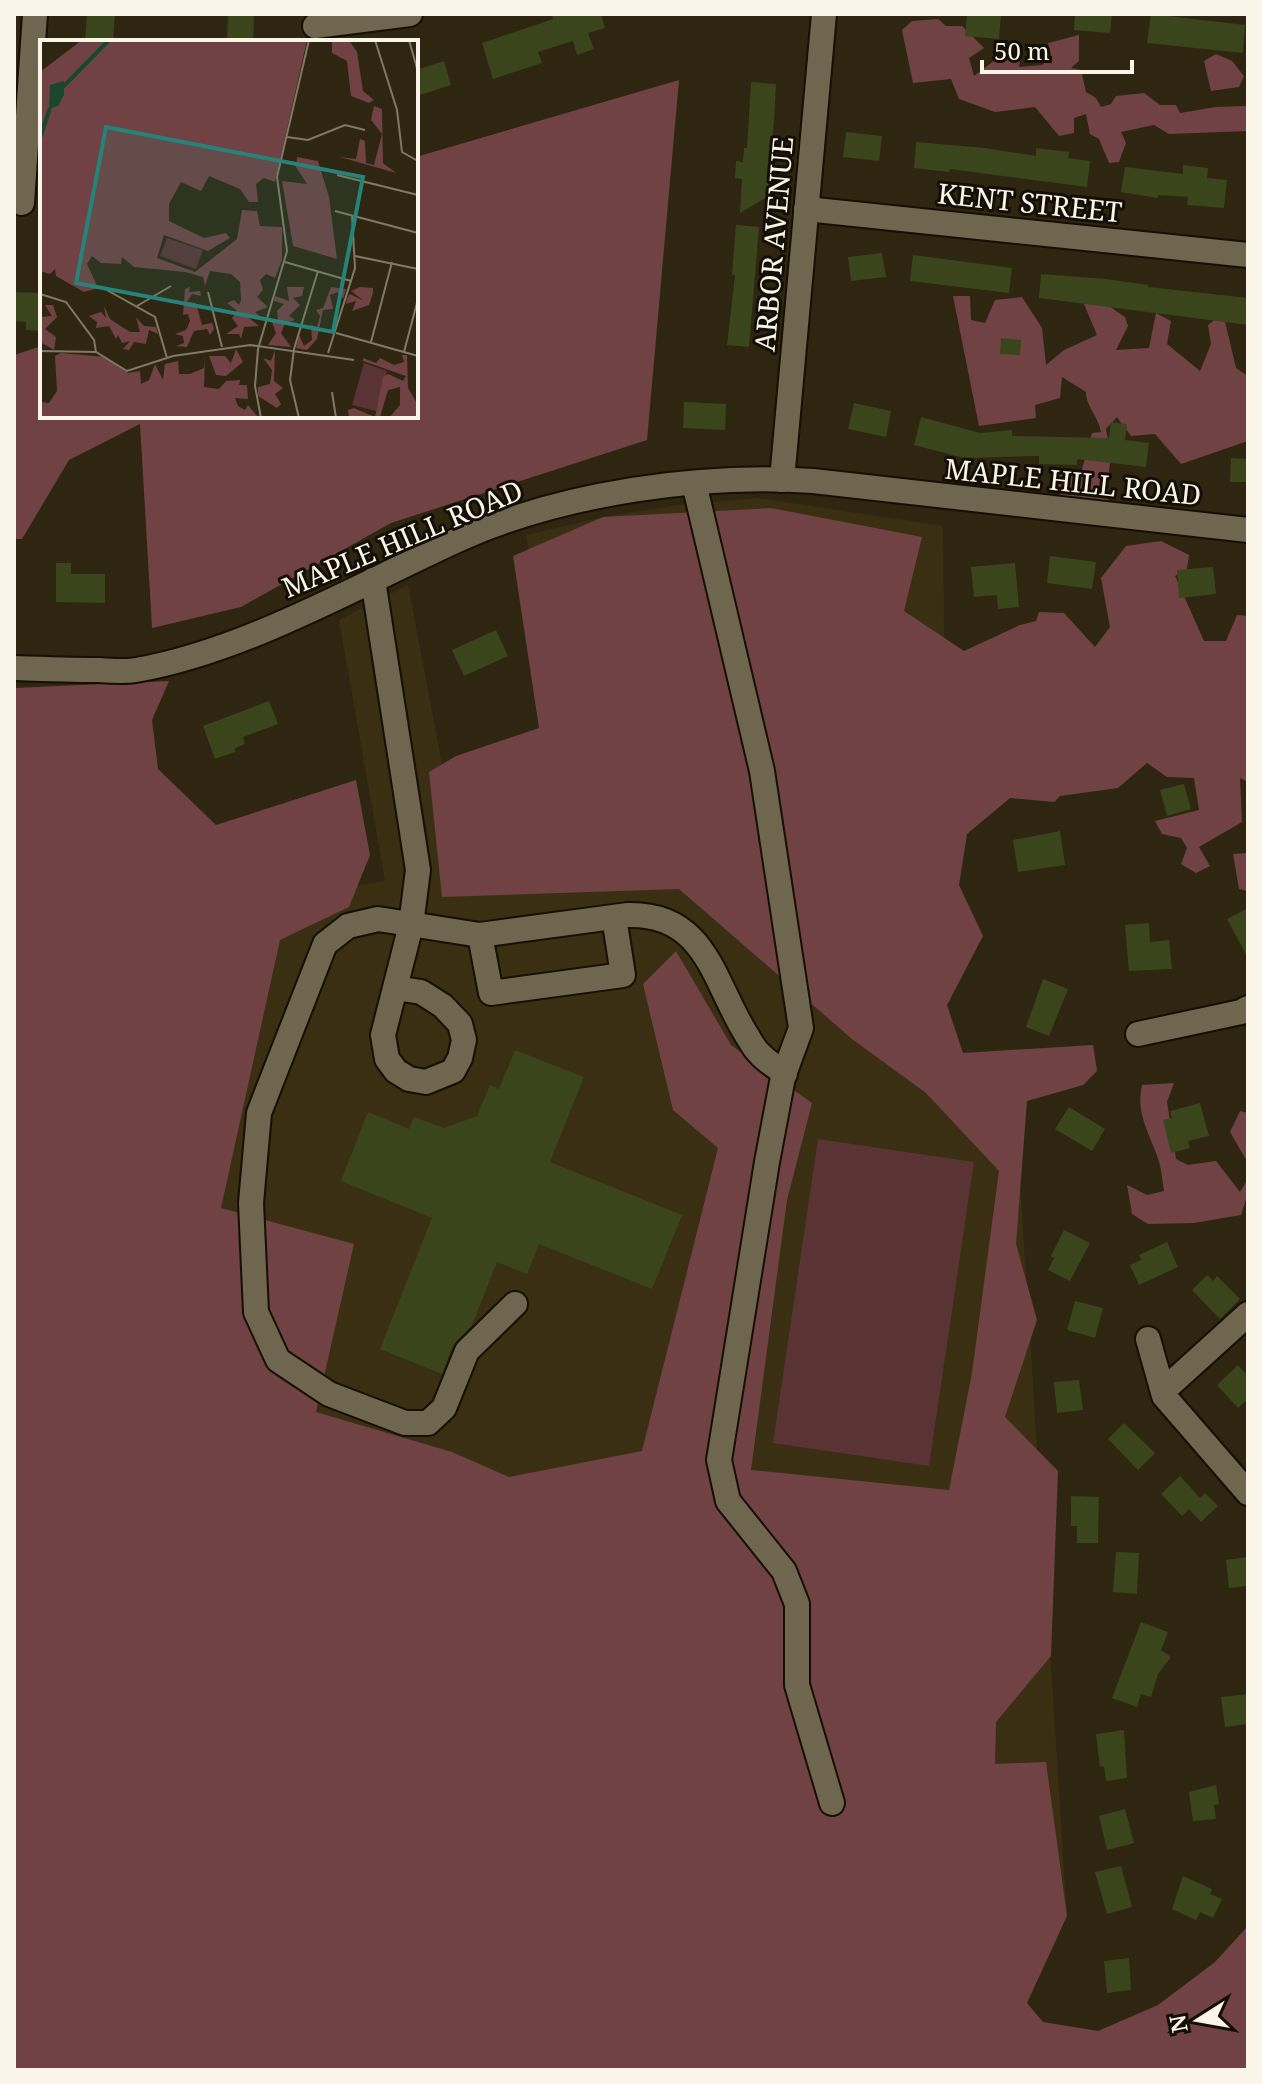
<svg xmlns="http://www.w3.org/2000/svg" width="1262" height="2084" font-family="'Noto Serif',serif">
	<rect width="100%" height="100%" fill="#2e2611"/>
	<path fill="#3a2f13" d="M758 498 943 526 948 1067 1093 1045 1097 1071 1014 1088 1067 1916 208 1385 203 912 385 881 339 620 408 585 463 874 581 858 526 535 603 517 679 505Z"/>
	<path fill="#5a3334" d="M818 1139 974 1162 929 1466 773 1443Z"/>
	<g fill="#704243">
		<path d="M938 19 946 26H962L984 48 969 58 974 76 1007 51 1020 58 1019 67 1042 65 1051 56 1048 43 1079 35V61L1071 68 1081 70 1086 92 1096 98 1101 107 1111 104 1116 96 1144 93 1160 105H1176L1180 113 1216 107 1248 106V131L1169 134 1154 125 1121 132 1126 143 1119 162 1109 163 1099 139 1090 134 1086 114 1074 118V133L1059 136 1035 107 995 112 959 99 951 79 913 83 902 30 912 21Z"/>
		<path d="M1216 54 1232 61 1244 76 1239 87 1211 91 1204 61Z"/>
		<path d="M679 80 647 440 391 523 241 607 152 628 140 424 69 460 22 539H14V355L42 346V416H416V157Z"/>
		<path d="M953 296H970L971 320 985 323 995 300 1022 297 1042 328 1046 365 1064 350 1097 335 1084 304 1096 297 1125 317 1128 326 1116 350 1149 348 1156 313 1171 321 1167 344 1200 371 1211 344 1208 325 1223 313 1236 368 1248 376V441L1181 464 1155 434 1131 436 1117 417 1106 429 1111 454 1107 487 1109 507 1064 503 1055 482 1062 470 1081 473 1092 433 1101 432C1098 415 1086 407 1086 392L1062 377 1060 398 1035 405 1036 418 979 426Z"/>
		<path d="M771 508 922 537 904 611 964 651 1020 625 1036 621 1039 612 1064 613 1095 647 1110 627 1101 578 1126 546 1161 541 1189 555 1187 569 1175 576 1204 641H1226L1237 615 1248 616V782L1240 778 1242 822 1199 847 1210 866 1196 873 1181 864 1187 848 1181 838 1162 834 1155 821 1199 810 1194 778 1167 777 1147 763 1118 788 1060 796 1054 802 1010 798 967 834 959 885 983 936 947 1005 963 1053 1093 1045 1097 1071 1083 1085 1027 1101 1016 1244 1037 1320 1005 1417 1058 1471 1051 1656 996 1722 995 1764 1046 1762 1067 1916 1027 2003 1043 2022 1098 2031 1158 2005 1215 1962 1248 1926V2070H14V688L169 681 152 720 158 769 216 825 356 780 370 855 349 907 280 940 221 1208 354 1244 316 1412 452 1452 509 1477 642 1451 718 1148 673 1110 643 984 676 951 731 1045 812 1103 787 1200 751 1470 949 1490 972 1373 999 1171 926 1093 852 1039 679 889 442 897 429 772 456 756 539 728 513 556 603 517Z"/>
		<path d="M1248 853V891L1239 889 1233 854Z"/>
		<path d="M1174 1083 1167 1102 1176 1159 1188 1165 1216 1161 1240 1192 1248 1179V1193L1241 1215 1194 1223 1148 1224 1132 1214 1127 1185 1147 1195 1164 1191C1162 1178 1161 1164 1156 1153 1147 1129 1136 1111 1142 1085Z"/>
		<path d="M1240 1111 1248 1113V1163L1230 1132Z"/>
	</g>
	<g fill="#3a451c">
		<path d="M87 14H115L113 42H85Z"/>
		<path d="M228 14H254L253 42H227Z"/>
		<path d="M552 14H601L605 28 588 33 594 49 577 55 573 41 538 52 542 63 493 79 482 43 553 19Z"/>
		<path d="M967 14H1001L999 39 965 36Z"/>
		<path d="M1075 14H1112L1110 33 1074 30Z"/>
		<path d="M1151 14 1245 25 1243 53 1147 43Z"/>
		<path d="M444 61 451 85 420 95 416 70Z"/>
		<path d="M751 82 776 84 774 121 767 197 740 213 742 179 735 178 736 161 743 162 744 148H747Z"/>
		<path d="M846 132 882 136 879 161 843 157Z"/>
		<path d="M916 142 985 148 1036 156V148L1069 152 1068 158 1090 161 1087 187 950 169 949 172 914 168Z"/>
		<path d="M1183 165 1208 168 1207 178 1227 180 1224 208 1187 205 1188 197 1158 195V198L1121 192 1125 167 1183 174Z"/>
		<path d="M736 225 759 227 749 347 727 345 735 275H732Z"/>
		<path d="M882 253 886 277 851 281 848 257Z"/>
		<path d="M913 255 1012 268 1009 293 910 281Z"/>
		<path d="M1041 274 1106 279 1148 285V287L1248 298V325L1039 298Z"/>
		<path d="M14 292 42 293V331L26 330V322L14 321Z"/>
		<path d="M1001 338 1021 340 1020 355 1000 354Z"/>
		<path d="M684 402 726 404 725 430 683 428Z"/>
		<path d="M854 403 891 411 886 437 848 429Z"/>
		<path d="M921 417 980 433 1012 430V436L1109 438 1111 422 1127 424 1125 440 1149 443 1146 467 1077 459V465L1039 464V456L964 458 914 445Z"/>
		<path d="M1231 458 1248 459V482H1230Z"/>
		<path d="M1050 556 1096 562 1092 589 1047 583Z"/>
		<path d="M56 563H71V574H105V603L56 602Z"/>
		<path d="M1015 563 1019 607 998 609 997 595 974 597 971 567Z"/>
		<path d="M1213 567 1216 594 1179 598 1177 570Z"/>
		<path d="M496 630 508 656 464 676 452 650Z"/>
		<path d="M269 701 278 724 243 737 245 744 235 748V752L215 759 203 726Z"/>
		<path d="M1184 784 1191 809 1167 816 1160 790Z"/>
		<path d="M1060 831 1065 865 1018 872 1013 840Z"/>
		<path d="M1248 908V958L1227 919Z"/>
		<path d="M1149 923 1150 942 1169 940 1172 969 1129 971 1125 925Z"/>
		<path d="M1043 979 1068 989 1049 1036 1026 1027Z"/>
		<path d="M515 1050 584 1077 550 1162 682 1215 652 1289 539 1244 527 1274 497 1262 472 1325 453 1345 442 1374 380 1349 432 1218 341 1181 368 1112 409 1129 414 1117 444 1128 477 1116 490 1085 499 1089Z"/>
		<path d="M1200 1103 1209 1136 1188 1141 1190 1148 1171 1153 1163 1120 1172 1118 1170 1111Z"/>
		<path d="M1069 1107 1105 1129 1092 1151 1055 1129Z"/>
		<path d="M1064 1230 1090 1243 1070 1281 1048 1270 1054 1258 1051 1256Z"/>
		<path d="M1167 1242 1178 1267 1139 1285 1130 1265 1141 1260 1139 1255Z"/>
		<path d="M1207 1275 1213 1281 1217 1276 1240 1299 1220 1319 1192 1290Z"/>
		<path d="M1075 1301 1103 1308 1095 1338 1067 1330Z"/>
		<path d="M1238 1365 1248 1376V1399L1238 1408 1217 1385Z"/>
		<path d="M1079 1380 1083 1410 1057 1413 1054 1382Z"/>
		<path d="M1124 1423 1155 1453 1138 1470 1108 1439Z"/>
		<path d="M1180 1476 1200 1498 1205 1493 1218 1506 1201 1522 1189 1509 1182 1516 1161 1494Z"/>
		<path d="M1071 1496 1099 1497 1098 1543H1077V1526H1071Z"/>
		<path d="M1116 1552 1139 1553 1137 1594 1113 1592Z"/>
		<path d="M1248 1557V1586L1229 1588 1226 1560Z"/>
		<path d="M1141 1622 1168 1632 1161 1650 1171 1657 1158 1674 1151 1697 1141 1694 1137 1707 1112 1698Z"/>
		<path d="M1248 1694V1724L1225 1727 1221 1697Z"/>
		<path d="M1124 1730 1127 1778 1106 1781 1104 1766 1100 1767 1096 1734Z"/>
		<path d="M1216 1785 1219 1804 1214 1805 1216 1819 1193 1821 1189 1792Z"/>
		<path d="M1125 1809 1134 1843 1107 1850 1099 1816Z"/>
		<path d="M1121 1866 1132 1907 1107 1914 1095 1872Z"/>
		<path d="M1183 1876 1212 1889 1210 1894 1222 1899 1213 1918 1200 1912 1196 1920 1172 1909Z"/>
		<path d="M1129 1958 1131 1990 1107 1993 1104 1961Z"/>
	</g>
	<g fill="none" stroke-linecap="round" stroke-linejoin="round">
		<g stroke="#160f00" stroke-width="28">
			<g id="minor">
				<path d="M315 26 410 14"/>
				<path d="M22 203 35 14"/>
				<path d="M806 209 1248 255"/>
				<path d="M782 480 824 14"/>
				<path d="M694 483 762 771 801 1028 783 1077 767 1162 719 1460 728 1501 784 1571 797 1604V1685L832 1803"/>
				<path d="M373 580 418 870 411 925 383 1035 387 1059 396 1071 409 1079 426 1082 453 1071 460 1058 464 1040 460 1024 443 1006 421 992 396 988"/>
				<path d="M14 668C42 669 71 670 99 670 111 671 124 672 136 670 246 651 360 584 462 538 564 493 703 473 813 481L1248 530"/>
				<path d="M614 917 623 975 491 993 480 935 628 915C706 913 713 981 746 1034 750 1040 754 1049 760 1054 767 1062 777 1067 785 1074"/>
				<path d="M480 935 378 919 348 926 325 944 259 1113 251 1203 256 1312 278 1360 329 1394 405 1423H428L444 1408 467 1351 515 1304"/>
				<path d="M1138 1034 1241 1012 1248 1008"/>
				<path d="M1148 1339 1164 1396 1248 1493"/>
				<path d="M1163 1391 1248 1314"/>
			</g>
		</g>
		<use href="#minor" stroke="#6f664f" stroke-width="24"/>
	</g>
	<g text-anchor="middle" dominant-baseline="central" stroke-width="6" stroke-linejoin="round" paint-order="stroke">
		<g font-size="28" fill="#faf5e8" stroke="#130f07">
			<text transform="translate(1030 202) rotate(6)">KENT STREET</text>
			<text transform="translate(773 244) rotate(-85)">ARBOR AVENUE</text>
			<text transform="translate(1073 481) rotate(6)">MAPLE HILL ROAD</text>
			<text transform="translate(402 538) rotate(-23)">MAPLE HILL ROAD</text>
		</g>
	</g>
	<g transform="translate(40 40)">
		<rect width="378" height="378" fill="#2e2611"/>
		<path d="M127 198 163 210 156 229 120 216ZM324 323 347 331 336 371 312 365Z" fill="#5a3334"/>
		<path d="M42 0H267L235 142 224 138 216 144 218 162H209L200 149 169 136 161 151 141 142 129 164V181L164 198 186 193 190 198 168 211 124 195 117 218 155 232 197 199 202 170 217 171 220 186 242 187V220L235 238 226 234 220 240 223 250 217 257 228 267 215 272 225 280 208 277 219 286 204 287 201 299 199 294H186L198 286 192 278 197 271 187 263 194 260 199 265 201 260 200 242 191 234 170 231 165 246 163 237 145 232 94 227 82 217 81 224 61 223 52 216 47 224 58 248 44 252 16 236 15 229 10 234 0 231V32ZM292 0H309L317 12 323 51 334 60 329 63 311 56 307 21 292 13ZM334 66 342 69 343 123 356 133 300 117 316 119 320 99 325 101 326 123 334 125 342 94 331 80ZM257 117 278 121 289 157 297 219 253 206 242 141 267 144 256 127ZM150 247 149 252 160 251 161 256 152 254 147 262 156 263 162 285 172 283 174 289 170 295 167 289 154 291 147 307 136 306 144 303 143 296 135 294 146 290 150 281 148 274 143 275 145 249ZM247 247H264L262 256 253 258 260 265 249 276 255 280 245 283 241 293 251 307 228 305 236 293 232 282 238 280 237 271 244 264 234 261 235 256 249 261ZM291 247 306 249 303 259 298 252 290 255 293 269 283 270 277 299 267 310 256 308 259 295 264 306 272 300 271 285 277 287 280 276 276 270 283 268ZM320 247 333 248V253L329 265 312 271 316 261 306 264 307 258 310 254 324 261 311 251ZM5 265H13L17 277 5 289 16 297 14 310 0 302V277L12 276ZM64 266 70 279 90 292H100L96 277 104 286 116 287 118 294 109 290 106 304 94 302 89 310 83 309 90 301 82 303 78 295 76 299 69 286 56 288 57 282 49 276 61 272 66 278ZM196 309 203 322 186 336 176 335 169 316H185L191 323ZM235 310 234 341 243 348 235 354 241 364 237 368 218 356V347L230 344 232 330 223 318 231 321ZM21 313 65 317 88 333 100 331 101 344 109 340 115 324 123 340 125 324 138 321 139 334H150L164 328 165 316 164 347 179 349 186 341 200 340 199 345H207L208 359 195 358 198 366 205 370 208 365 217 376 0 378V351V362L9 363 17 351 15 316ZM362 315H367L368 348 378 365V378H349L360 365V347L348 350 340 377 309 378 308 370 314 368 335 377 343 337 348 334 363 341 366 336 323 321V318L336 323 340 318 354 325 364 322Z" fill="#704243"/>
		<path d="M24 41V55L18 66 9 69 10 45Z" fill="#1a462e"/>
		<path fill="none" stroke="#1a462e" stroke-width="4" d="M22 48 69 0M0 98 10 68"/>
		<path fill="none" stroke="#807967" stroke-width="2" d="M335 0 357 70 362 112 378 121M369 0 378 32M247 97 268 100 305 85 325 90M297 135 378 155M295 171 378 193M315 216 378 229M245 222 311 241M65 249 115 277 127 318M168 252 182 307M0 254 26 262 54 300 56 312M97 266 131 246M296 293 378 316M331 302 352 222M0 311 56 312 87 331 133 316 210 305 314 320M364 312 378 259M288 313 315 228 312 175M292 352 296 378M221 378 215 346 218 309 247 211 237 137 269 0M259 378 250 340 254 309 278 231"/>
		<path fill="#26837a" fill-opacity="0.15" stroke="#26837a" stroke-width="4" d="M66 87 323 137 293 292 36 243Z"/>
		<rect width="378" height="378" fill="none" stroke="#faf5e8" stroke-width="4"/>
	</g>
	<rect width="1262" height="2084" fill="none" stroke="#faf5e8" stroke-width="32"/>
	<g transform="translate(1198 2020) rotate(259)" stroke="#130f07" stroke-width="6" paint-order="stroke">
	<path d="M0-6L14 30L0 20L-14 30Z" fill="#faf5e8"/>
	<text y="-12" font-size="22" font-weight="bold" text-anchor="middle" fill="#faf5e8">N</text>
	</g>
	<path d="M982 60v12h150v-12" fill="none" stroke="#faf5e8" stroke-width="4"/>
	<text x="994" y="60" font-size="24" fill="#faf5e8" stroke="#130f07" stroke-width="6" paint-order="stroke">50 m</text>
</svg>
